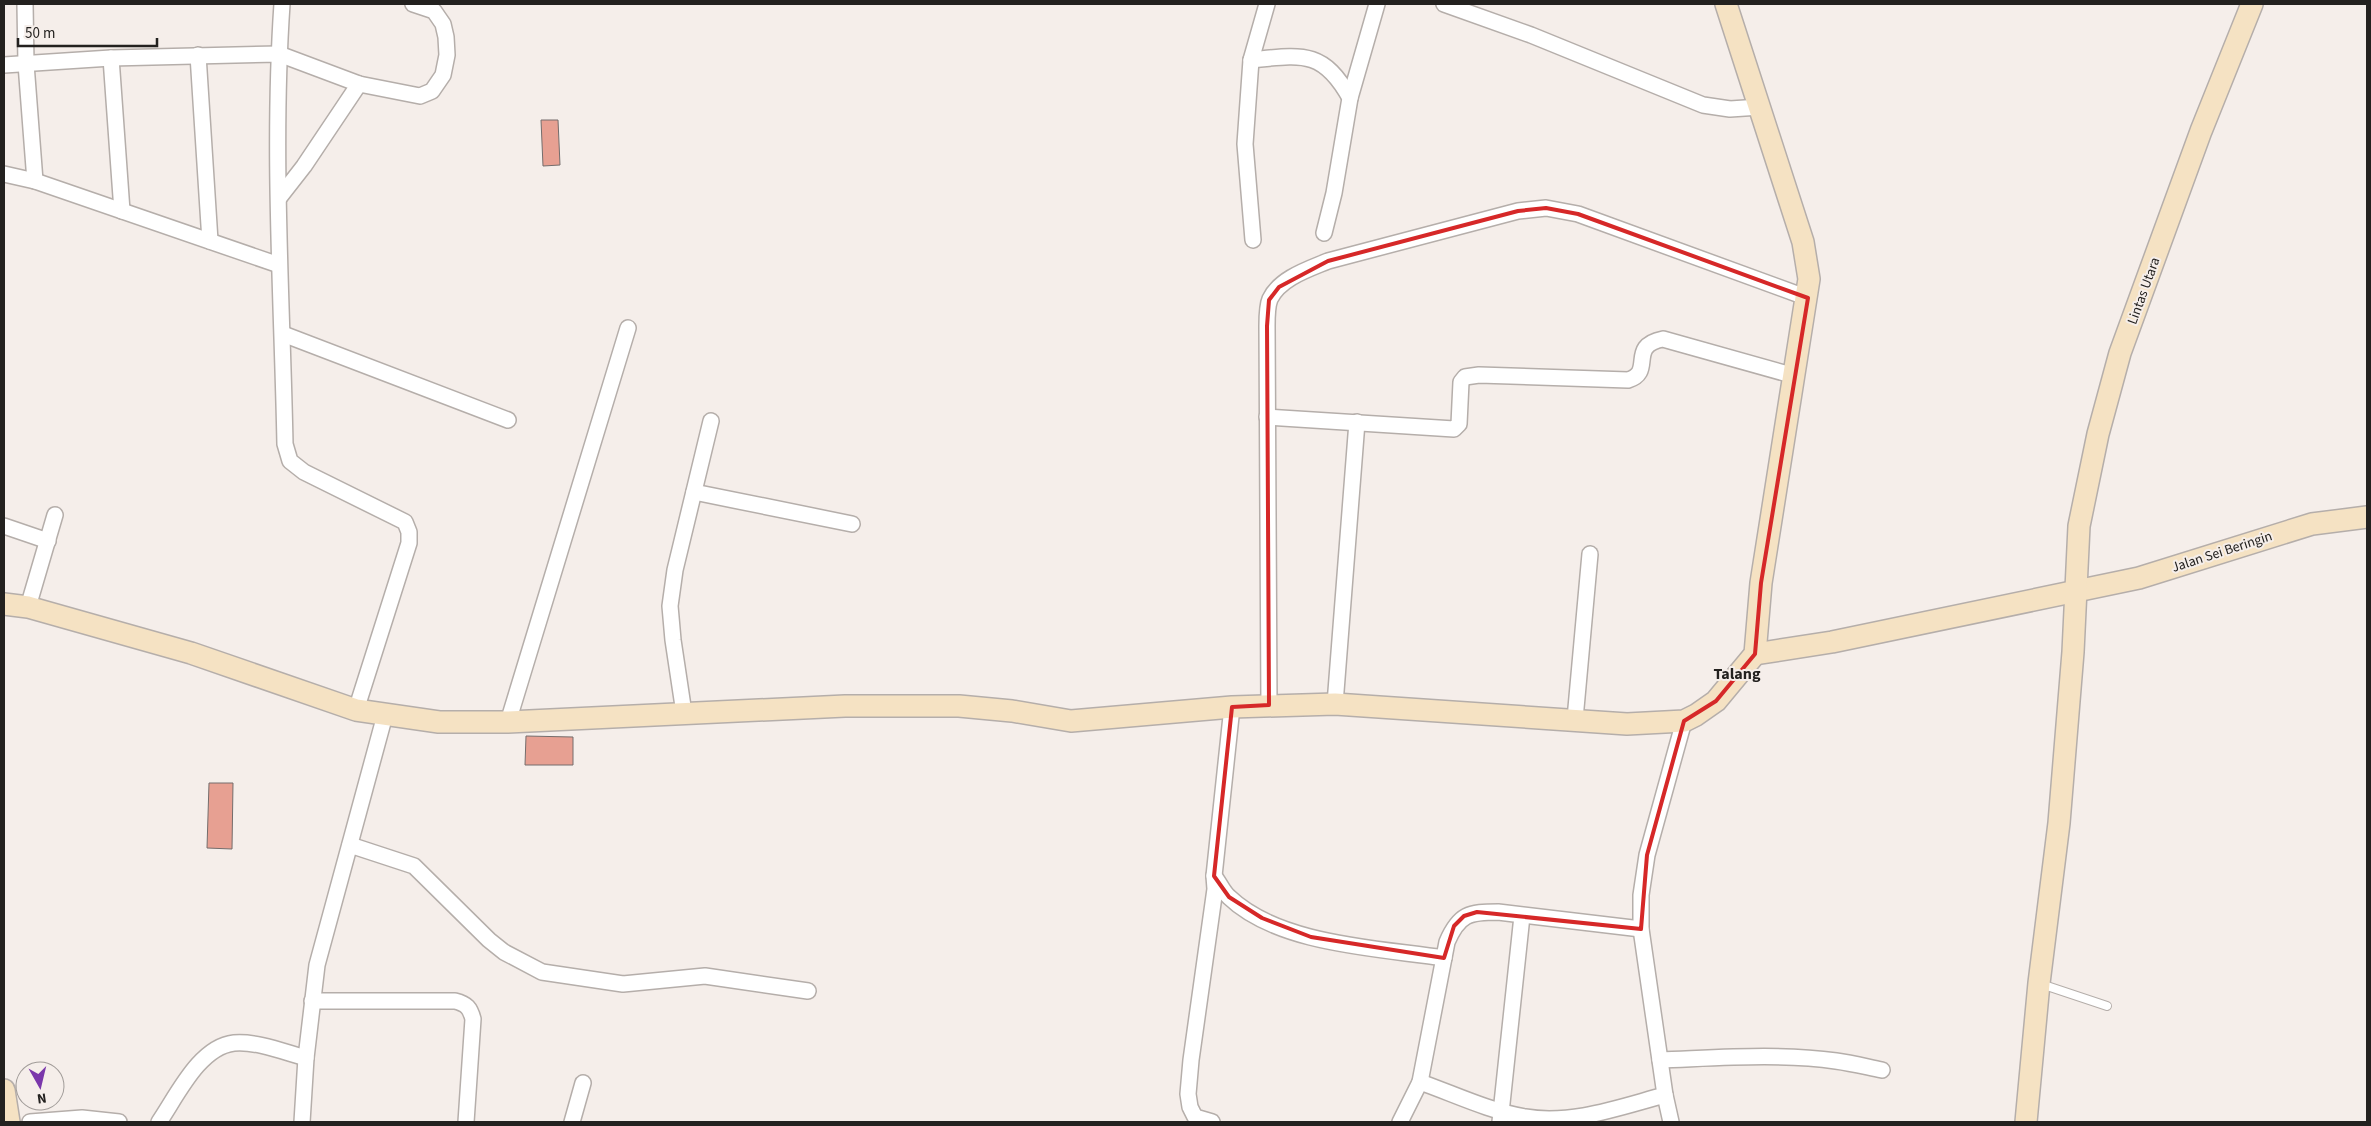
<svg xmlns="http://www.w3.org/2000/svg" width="2371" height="1126" font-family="'Source Sans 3',sans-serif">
	<rect width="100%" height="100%" fill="#f5eeea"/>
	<g fill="#e7a092" stroke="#746d6c">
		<path d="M541 120H558L560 165 543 166Z"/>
		<path d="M526 736 573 737V765H525Z"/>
		<path d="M209 783H233L232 849 207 848Z"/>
	</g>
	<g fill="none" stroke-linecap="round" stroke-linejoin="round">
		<g stroke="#b5aeaa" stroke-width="10">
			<path id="lane" d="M2041 984 2107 1006"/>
		</g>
		<g stroke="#b5aeaa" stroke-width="18">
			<g id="street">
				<path d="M25 4 26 64 35 181"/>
				<path d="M282 4C272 150 282 297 285 444L290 461 304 472 405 522 409 532V543L356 710"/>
				<path d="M1444 4 1531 35 1703 105 1730 109 1760 107"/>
				<path d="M198 55 210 241"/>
				<path d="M111 58 122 211"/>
				<path d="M1251 60C1301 55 1323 49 1350 98"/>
				<path d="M4 65 111 58 279 54 359 84 420 96 432 91 443 75 447 55 446 37 443 24 434 11 413 4"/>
				<path d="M4 174 35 181 279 265"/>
				<path d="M279 198 304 166 359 84"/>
				<path d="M1324 233 1334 193 1350 98 1377 4"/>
				<path d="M1253 240 1245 144 1251 60 1267 4"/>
				<path d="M283 334 508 420"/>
				<path d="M1267 417 1454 429 1459 424 1461 382 1465 377 1479 375 1628 380C1655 372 1627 346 1663 339L1795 376"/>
				<path d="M694 492 852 524"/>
				<path d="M4 526 48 541"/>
				<path d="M28 607 55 515"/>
				<path d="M1335 704 1357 422"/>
				<path d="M1269 705 1267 326C1267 318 1267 306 1270 299 1280 278 1309 269 1328 261L1518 211 1546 208 1578 214 1808 298"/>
				<path d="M684 713 673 640 670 606 675 570 711 421"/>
				<path d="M1575 719 1590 554"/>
				<path d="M508 722 628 328"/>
				<path d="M350 845 414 866 489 940 504 952 542 972 623 984 705 976 808 991"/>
				<path d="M1214 876C1219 882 1223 892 1229 897 1279 945 1379 948 1444 958"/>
				<path d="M312 1001H455C467 1004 470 1008 473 1019L466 1122"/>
				<path d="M1660 1060C1717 1058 1780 1053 1836 1061 1852 1063 1867 1067 1882 1070"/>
				<path d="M1420 1082C1454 1094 1489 1111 1525 1117 1572 1125 1620 1107 1665 1095"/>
				<path d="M30 1122 82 1118 119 1122"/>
				<path d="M159 1122C177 1096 199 1047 234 1043 257 1041 284 1052 306 1058"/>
				<path d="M302 1122 306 1058 317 965 385 715"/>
				<path d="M572 1122 583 1083"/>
				<path d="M1212 1122 1195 1117 1190 1107 1188 1094 1191 1060 1215 889 1214 876 1232 707"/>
				<path d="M1400 1122 1420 1082 1447 942C1459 914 1469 912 1498 912L1641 929"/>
				<path d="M1500 1122 1522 916"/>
				<path d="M1671 1122 1665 1095 1641 929V895L1647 855 1684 721"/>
			</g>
		</g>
		<g stroke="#b5aeaa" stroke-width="24">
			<g id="secondary">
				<path d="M4 604 28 607 191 653 356 710 439 722H508L845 706H959L1012 711 1071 721 1232 707 1335 704 1627 724 1684 721 1696 715 1716 701 1755 654 1761 583 1809 279 1803 242 1726 4"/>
				<path d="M1755 654 1832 642 2139 578 2312 524 2367 517"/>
				<path d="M4 1090 9 1122"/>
				<path d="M2026 1122 2039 983 2059 823 2073 652 2079 526 2098 434 2120 353 2201 131 2252 4"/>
			</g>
		</g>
		<use href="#lane" stroke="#fff" stroke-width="8"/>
		<use href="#street" stroke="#fff" stroke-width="15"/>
		<use href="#secondary" stroke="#f5e2c3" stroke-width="21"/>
	</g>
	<path fill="none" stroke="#d62828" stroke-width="4" stroke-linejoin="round" d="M1546 208 1578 214 1808 298 1761 583 1755 654 1716 701 1684 721 1647 855 1641 929 1477 912 1464 916 1454 926 1444 958 1311 937 1262 918 1229 897 1214 876 1232 707 1269 705 1267 326 1269 300 1279 287 1328 261 1518 211Z"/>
	<g text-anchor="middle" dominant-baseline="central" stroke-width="4" stroke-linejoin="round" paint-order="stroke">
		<g font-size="14" fill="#23211f" stroke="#f5eeea">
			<text transform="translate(2144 291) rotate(-70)">Lintas Utara</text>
			<text transform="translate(2222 552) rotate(-18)">Jalan Sei Beringin</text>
		</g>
		<g font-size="16" font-weight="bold" fill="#23211f" stroke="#f5eeea">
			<text x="1737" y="674">Talang</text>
		</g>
	</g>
	<rect width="2371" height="1126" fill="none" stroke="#23211f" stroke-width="10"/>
	<g transform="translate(40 1086) rotate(172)"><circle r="24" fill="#f5eeea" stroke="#a19c99"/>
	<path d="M0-4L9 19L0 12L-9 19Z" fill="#7a37ab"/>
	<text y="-8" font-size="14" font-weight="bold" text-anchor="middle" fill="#23211f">N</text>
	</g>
	<path d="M18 38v8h139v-8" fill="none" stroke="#23211f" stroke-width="2.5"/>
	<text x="25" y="38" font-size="15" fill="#23211f" stroke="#f5eeea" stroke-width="4" paint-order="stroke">50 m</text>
</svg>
